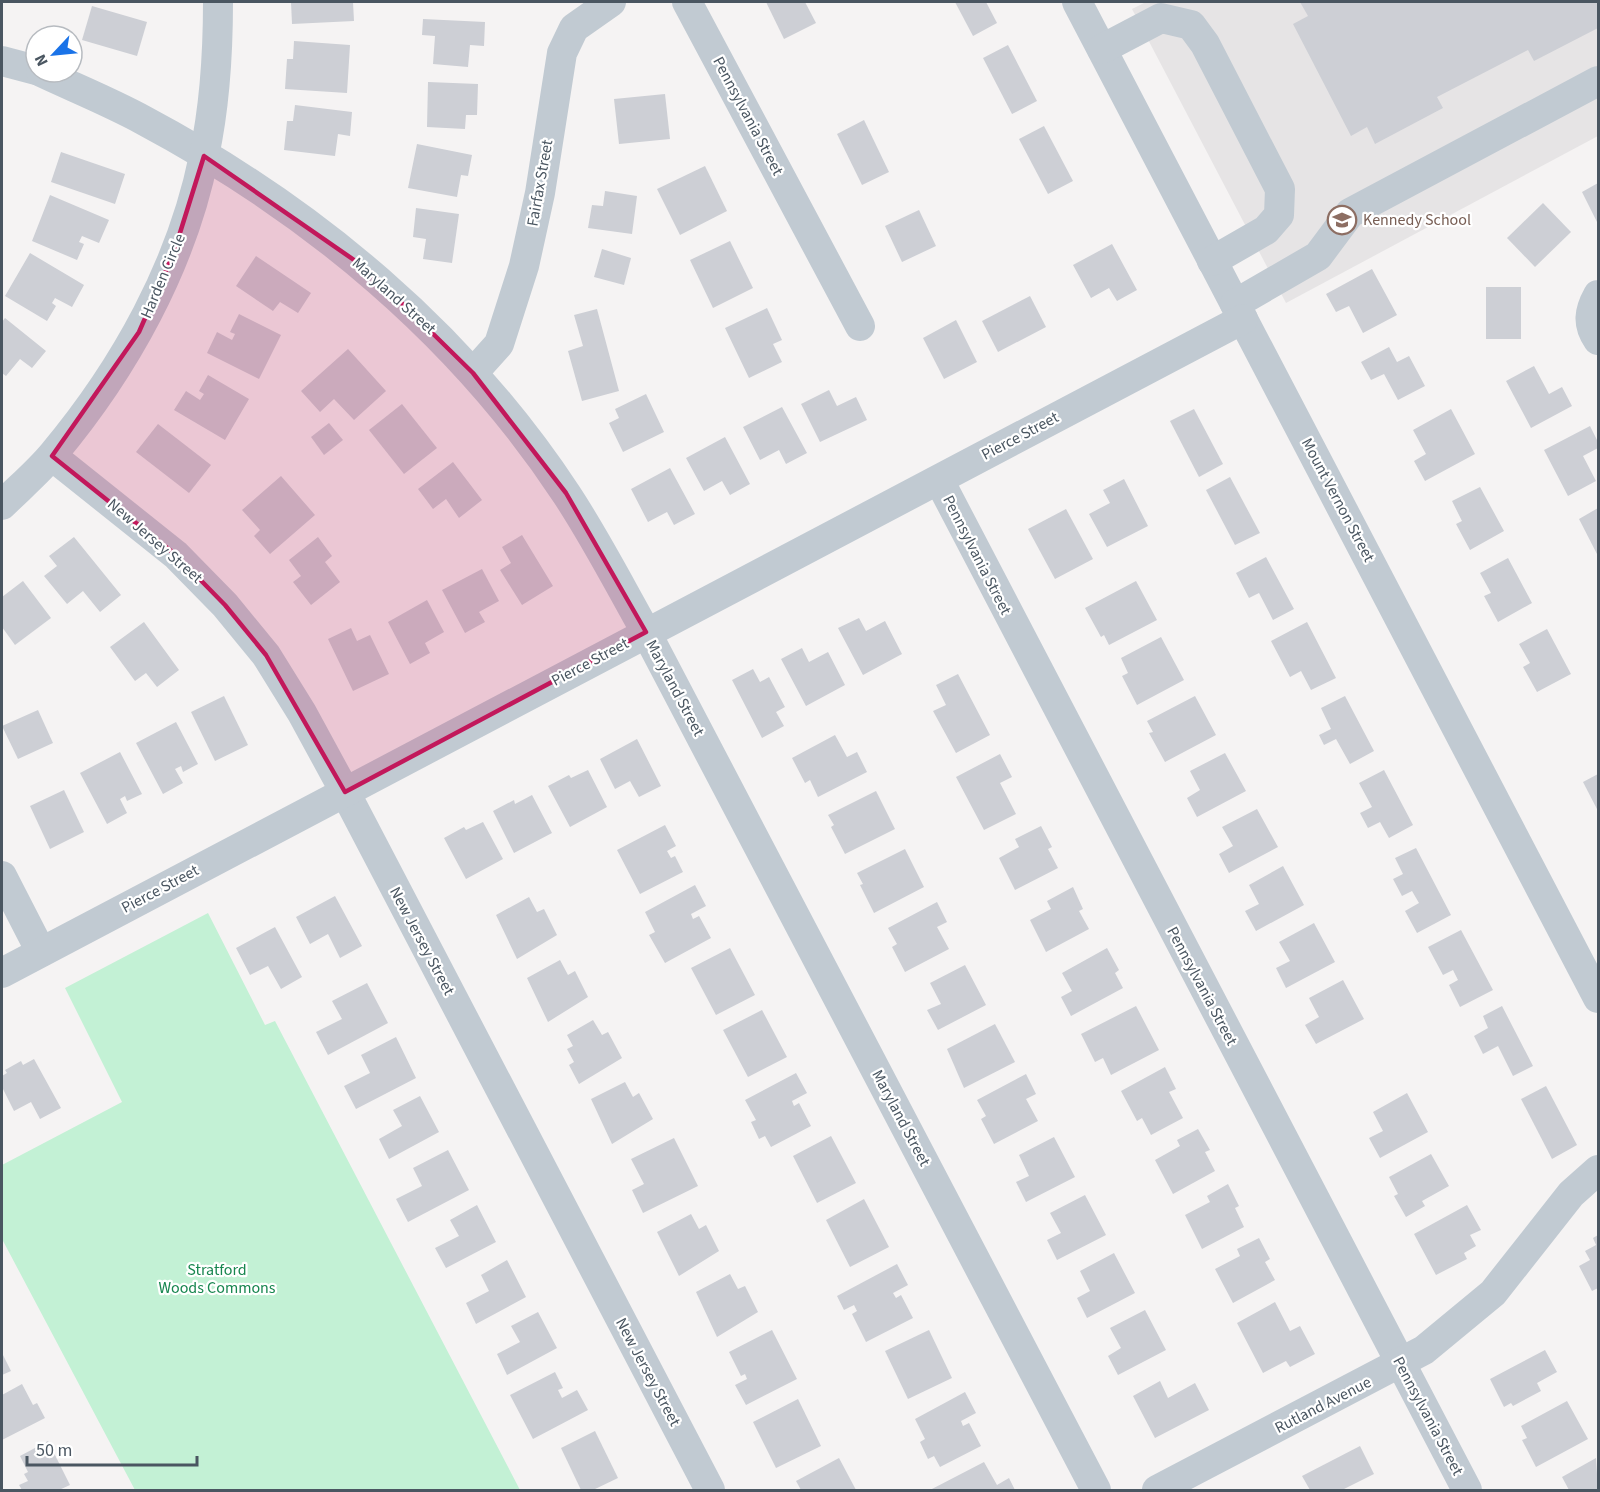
<svg xmlns="http://www.w3.org/2000/svg" width="1600" height="1492" font-family="'Source Sans 3',sans-serif">
	<rect width="100%" height="100%" fill="#f5f3f3"/>
	<path fill="#e6e4e5" d="M1146 2H1598V136L1286 303 1132 9Z"/>
	<path fill="#c3f1d5" d="M208 913 265 1025 275 1021 520 1490H135L2 1239V1165L122 1102 65 988Z"/>
	<g fill="#cdcfd5">
		<path d="M291 2H353L354 21 292 24Z"/>
		<path d="M766 2H805L816 23 784 39Z"/>
		<path d="M955 2H986L997 23 973 36Z"/>
		<path d="M1300 2H1598V28L1534 61 1528 50 1437 97 1443 108 1375 144 1367 127 1351 136 1293 24 1308 16Z"/>
		<path d="M92 6 147 22 137 56 82 40Z"/>
		<path d="M423 19 485 22 484 46 470 45 468 67 433 64 435 36 422 35Z"/>
		<path d="M294 41 350 45 347 93 285 89 287 59H293Z"/>
		<path d="M1008 45 1037 101 1012 114 983 58Z"/>
		<path d="M428 82 478 84 477 115H466L465 129 427 127Z"/>
		<path d="M665 94 670 139 619 144 614 99Z"/>
		<path d="M295 105 352 112 350 136 338 134 335 156 284 150 287 121H293Z"/>
		<path d="M864 120 889 172 862 185 837 134Z"/>
		<path d="M1044 126 1073 181 1048 194 1019 139Z"/>
		<path d="M417 144 472 155 468 176 461 175 457 197 408 188Z"/>
		<path d="M61 152 125 174 115 204 51 182Z"/>
		<path d="M705 166 727 211 680 235 657 189Z"/>
		<path d="M1598 183V224L1582 192Z"/>
		<path d="M605 191 637 196 632 234 588 228 592 205 603 206Z"/>
		<path d="M50 195 109 220 99 243 82 236 79 242 84 244 77 260 32 241Z"/>
		<path d="M1543 203 1571 232 1535 267 1507 238Z"/>
		<path d="M416 208 459 214 452 263 423 259 426 239 413 237Z"/>
		<path d="M919 210 936 246 902 262 885 226Z"/>
		<path d="M730 241 753 288 713 308 690 260Z"/>
		<path d="M1112 244 1137 290 1117 301 1109 288 1091 298 1073 265Z"/>
		<path d="M602 249 631 258 624 285 594 277Z"/>
		<path d="M30 253 84 285 72 307 55 298 52 303 56 306 47 321 5 296Z"/>
		<path d="M256 256 311 293 298 313 280 302 273 311 236 286Z"/>
		<path d="M1372 269 1397 315 1363 333 1349 306 1336 312 1326 294Z"/>
		<rect x="1486" y="287" width="35" height="52"/>
		<path d="M1030 296 1046 327 998 352 982 321Z"/>
		<path d="M767 308 782 340 773 344 782 362 749 378 725 328Z"/>
		<path d="M597 309 619 391 582 401 568 351 583 346 574 315Z"/>
		<path d="M239 314 281 335 259 379 207 353 217 332 232 340 235 334 230 332Z"/>
		<path d="M5 318 46 351 32 368 20 359 6 376 2 373V322Z"/>
		<path d="M956 320 977 362 944 379 923 338Z"/>
		<path d="M1389 347 1397 362 1409 356 1425 386 1398 400 1384 374 1371 380 1361 362Z"/>
		<path d="M348 349 386 391 354 420 334 399 320 412 301 391Z"/>
		<path d="M1534 366 1549 394 1562 387 1572 406 1531 428 1506 381Z"/>
		<path d="M208 375 249 399 225 440 174 410 186 391 200 400 204 394 199 391Z"/>
		<path d="M829 390 837 406 856 397 867 420 820 442 801 404Z"/>
		<path d="M646 394 664 432 623 452 609 423 619 418 615 409Z"/>
		<path d="M402 404 437 448 404 474 369 430Z"/>
		<path d="M782 407 807 453 786 464 779 450 760 460 743 427Z"/>
		<path d="M1194 409 1223 464 1199 477 1170 421Z"/>
		<path d="M1451 409 1475 454 1425 481 1414 461 1426 454 1413 430Z"/>
		<path d="M329 423 343 440 324 455 311 437Z"/>
		<path d="M158 424 211 465 189 493 136 452Z"/>
		<path d="M1590 426 1598 442V448L1583 456 1596 481 1568 496 1544 450Z"/>
		<path d="M725 437 750 484 730 495 722 481 704 491 686 458Z"/>
		<path d="M453 462 482 500 459 518 446 499 433 509 418 489Z"/>
		<path d="M670 468 695 514 674 525 667 512 648 522 631 489Z"/>
		<path d="M281 476 315 515 270 554 254 536 260 530 242 510Z"/>
		<path d="M1230 477 1260 533 1235 545 1206 490Z"/>
		<path d="M1124 479 1148 526 1107 547 1089 514 1110 503 1103 490Z"/>
		<path d="M1480 487 1504 531 1470 550 1456 524 1462 521 1452 501Z"/>
		<path d="M1598 508V556L1579 519Z"/>
		<path d="M1066 509 1093 559 1055 579 1028 529Z"/>
		<path d="M522 535 553 586 522 605 500 570 511 563 502 547Z"/>
		<path d="M74 537 121 595 100 612 83 591 67 604 44 576 57 566 49 556Z"/>
		<path d="M318 537 332 556 325 562 340 582 311 605 293 582 301 576 289 560Z"/>
		<path d="M1266 557 1294 609 1273 620 1259 593 1249 598 1236 573Z"/>
		<path d="M1508 558 1532 603 1498 622 1484 596 1491 593 1480 573Z"/>
		<path d="M482 569 499 601 479 612 485 622 465 633 442 590Z"/>
		<path d="M23 581 51 618 15 645 2 627V597Z"/>
		<path d="M1136 581 1157 620 1109 645 1104 635 1101 637 1085 608Z"/>
		<path d="M427 600 444 632 425 643 430 653 410 664 388 622Z"/>
		<path d="M859 618 866 631 885 621 902 654 863 675 838 628Z"/>
		<path d="M144 622 179 670 157 687 146 673 135 681 110 647Z"/>
		<path d="M1307 622 1336 678 1311 690 1301 671 1290 677 1271 641Z"/>
		<path d="M351 628 357 641 370 635 389 674 353 691 328 639Z"/>
		<path d="M1547 629 1571 674 1537 692 1523 667 1530 663 1519 644Z"/>
		<path d="M1161 637 1184 680 1137 705 1122 676 1128 673 1121 658Z"/>
		<path d="M802 648 809 662 828 652 845 685 806 706 781 659Z"/>
		<path d="M753 669 760 682 769 677 785 707 776 712 784 726 762 738 732 680Z"/>
		<path d="M958 674 990 735 956 753 933 711 946 705 936 685Z"/>
		<path d="M224 696 248 745 215 761 191 712Z"/>
		<path d="M1195 696 1216 735 1165 762 1149 733 1153 732 1147 721Z"/>
		<path d="M1345 696 1374 751 1350 764 1336 739 1324 745 1319 735 1331 729 1321 708Z"/>
		<path d="M38 710 53 743 18 759 2 726Z"/>
		<path d="M176 722 198 764 183 772 181 766 175 769 183 783 163 794 136 743Z"/>
		<path d="M835 735 847 757 857 752 867 772 818 797 810 780 805 783 792 758Z"/>
		<path d="M637 739 661 786 639 797 630 781 615 789 600 759Z"/>
		<path d="M120 752 142 794 127 801 125 796 120 799 127 813 107 824 80 773Z"/>
		<path d="M1225 753 1246 791 1197 817 1187 798 1200 790 1190 771Z"/>
		<path d="M1000 754 1012 777 1000 783 1016 814 984 830 956 777Z"/>
		<path d="M588 770 607 807 570 827 548 786 569 775 571 778Z"/>
		<path d="M1384 770 1413 825 1389 838 1380 822 1368 828 1360 813 1372 807 1359 783Z"/>
		<path d="M1598 774V811L1583 782Z"/>
		<path d="M64 790 84 832 50 849 30 806Z"/>
		<path d="M876 791 895 829 845 854 831 827 834 825 828 815Z"/>
		<path d="M532 795 552 833 514 853 493 811 514 800 515 804Z"/>
		<path d="M1257 809 1278 847 1229 873 1219 854 1233 846 1222 827Z"/>
		<path d="M483 822 503 859 466 879 444 838 464 827 466 830Z"/>
		<path d="M665 825 676 846 667 851 671 858 675 856 683 872 640 894 617 850Z"/>
		<path d="M1041 826 1052 847 1048 849 1058 868 1015 890 999 858 1019 847 1015 839Z"/>
		<path d="M1416 848 1451 915 1417 933 1405 911 1419 903 1412 891 1402 896 1393 879 1403 874 1395 858Z"/>
		<path d="M905 849 924 887 874 913 860 885 863 884 857 873Z"/>
		<path d="M1283 866 1304 905 1256 931 1245 911 1259 904 1249 885Z"/>
		<path d="M695 885 706 906 691 914 693 919 699 916 711 938 665 963 649 935 655 932 645 912Z"/>
		<path d="M1073 887 1083 909 1079 911 1089 929 1046 952 1030 920 1051 909 1047 901Z"/>
		<path d="M335 896 362 946 340 958 328 934 310 944 296 917Z"/>
		<path d="M529 897 537 912 544 909 557 935 517 959 496 915Z"/>
		<path d="M937 902 947 922 937 927 949 949 905 972 892 947 897 944 888 928Z"/>
		<path d="M1314 923 1335 962 1286 988 1276 968 1290 961 1279 942Z"/>
		<path d="M275 927 302 977 281 989 268 966 250 975 236 948Z"/>
		<path d="M1461 930 1493 990 1460 1007 1449 985 1458 980 1453 970 1443 975 1428 947Z"/>
		<path d="M730 948 755 995 716 1015 691 968Z"/>
		<path d="M1107 948 1119 970 1115 973 1123 988 1071 1016 1061 997 1072 991 1062 973Z"/>
		<path d="M560 960 568 975 575 971 588 997 548 1022 527 978Z"/>
		<path d="M965 965 986 1005 938 1030 927 1010 941 1004 930 983Z"/>
		<path d="M1343 980 1364 1019 1316 1044 1305 1025 1319 1017 1309 998Z"/>
		<path d="M367 983 388 1023 328 1055 316 1032 342 1019 332 1001Z"/>
		<path d="M1136 1006 1159 1050 1111 1075 1103 1058 1095 1062 1081 1034Z"/>
		<path d="M1502 1006 1533 1066 1513 1076 1498 1046 1483 1054 1474 1036 1488 1028 1483 1016Z"/>
		<path d="M762 1010 787 1057 748 1077 723 1030Z"/>
		<path d="M593 1020 602 1035 608 1032 622 1058 579 1084 569 1065 574 1062 567 1049 573 1046 567 1035Z"/>
		<path d="M995 1024 1015 1062 964 1088 947 1049Z"/>
		<path d="M396 1037 416 1078 356 1109 344 1086 370 1073 361 1055Z"/>
		<path d="M34 1059 61 1108 40 1119 31 1102 14 1111 2 1087V1076L7 1073 5 1070 21 1061 23 1065Z"/>
		<path d="M1165 1067 1176 1089 1169 1092 1183 1118 1151 1135 1142 1118 1137 1121 1121 1091Z"/>
		<path d="M796 1073 807 1093 792 1101 794 1106 799 1103 811 1126 771 1147 765 1136 759 1139 751 1122 756 1120 745 1100Z"/>
		<path d="M1026 1074 1036 1094 1026 1099 1038 1121 994 1144 981 1119 986 1116 977 1100Z"/>
		<path d="M625 1082 633 1097 639 1093 653 1119 612 1144 591 1099Z"/>
		<path d="M1546 1086 1577 1145 1552 1159 1521 1099Z"/>
		<path d="M1407 1093 1428 1132 1380 1158 1369 1138 1383 1131 1373 1112Z"/>
		<path d="M420 1096 439 1132 389 1159 379 1139 402 1126 393 1110Z"/>
		<path d="M1198 1129 1210 1150 1205 1152 1215 1171 1173 1194 1155 1160 1180 1146 1177 1140Z"/>
		<path d="M831 1136 856 1183 817 1203 793 1156Z"/>
		<path d="M1054 1137 1075 1177 1026 1202 1016 1182 1029 1176 1019 1155Z"/>
		<path d="M674 1138 698 1186 643 1213 632 1190 644 1184 631 1159Z"/>
		<path d="M448 1150 469 1190 408 1222 396 1199 422 1186 413 1168Z"/>
		<path d="M1431 1154 1449 1186 1422 1201 1425 1206 1406 1217 1394 1196 1398 1194 1389 1177Z"/>
		<path d="M1228 1184 1239 1206 1235 1208 1244 1227 1202 1249 1185 1215 1210 1202 1207 1196Z"/>
		<path d="M1085 1195 1106 1235 1057 1260 1047 1240 1061 1233 1050 1213Z"/>
		<path d="M864 1199 889 1247 850 1267 826 1220Z"/>
		<path d="M477 1205 496 1242 446 1268 435 1248 459 1236 450 1220Z"/>
		<path d="M1467 1205 1481 1230 1470 1235 1476 1246 1464 1253 1467 1259 1436 1275 1414 1234Z"/>
		<path d="M691 1214 699 1229 706 1225 719 1251 679 1276 657 1232Z"/>
		<path d="M1598 1235V1288L1592 1291 1579 1266 1590 1260 1585 1251 1596 1245 1593 1238Z"/>
		<path d="M1259 1238 1270 1259 1265 1262 1275 1280 1233 1303 1215 1269 1240 1256 1237 1249Z"/>
		<path d="M1114 1253 1135 1293 1087 1318 1077 1298 1090 1291 1080 1271Z"/>
		<path d="M507 1260 526 1297 476 1324 466 1303 489 1291 481 1275Z"/>
		<path d="M897 1264 908 1285 893 1293 896 1298 901 1295 913 1318 866 1342 852 1314 857 1311 854 1305 844 1310 837 1296Z"/>
		<path d="M730 1274 738 1289 745 1286 758 1312 717 1337 696 1292Z"/>
		<path d="M1275 1302 1290 1331 1300 1326 1315 1354 1290 1367 1286 1361 1263 1373 1237 1323Z"/>
		<path d="M1145 1310 1166 1350 1118 1375 1108 1356 1121 1348 1110 1328Z"/>
		<path d="M538 1312 557 1348 507 1375 497 1354 520 1342 511 1326Z"/>
		<path d="M772 1330 797 1379 746 1405 735 1385 747 1379 745 1374 741 1376 729 1352Z"/>
		<path d="M929 1330 952 1378 908 1399 885 1351Z"/>
		<path d="M1545 1350 1557 1372 1537 1383 1541 1391 1513 1406 1511 1403 1504 1407 1490 1379Z"/>
		<path d="M2 1353 11 1371 2 1375Z"/>
		<path d="M555 1372 563 1388 558 1390 562 1398 577 1390 588 1410 533 1439 510 1395Z"/>
		<path d="M1160 1381 1168 1398 1195 1383 1209 1410 1155 1438 1133 1396Z"/>
		<path d="M22 1384 33 1405 37 1403 45 1418 2 1440V1395Z"/>
		<path d="M965 1392 976 1413 961 1421 963 1426 969 1423 981 1446 940 1467 934 1456 928 1459 920 1442 925 1439 915 1419Z"/>
		<path d="M798 1399 821 1446 776 1468 753 1422Z"/>
		<path d="M1567 1401 1588 1439 1536 1467 1522 1440 1527 1438 1521 1426Z"/>
		<path d="M595 1431 618 1478 593 1490H581L561 1448Z"/>
		<path d="M48 1441 70 1485 59 1490H22L19 1485 28 1481 24 1474 28 1472 20 1456Z"/>
		<path d="M1360 1446 1374 1474 1342 1490H1310L1302 1476Z"/>
		<path d="M839 1458 856 1490H801L796 1481Z"/>
		<path d="M1596 1458 1598 1490H1569L1562 1477Z"/>
		<path d="M984 1462 997 1485 1009 1478 1015 1490H930Z"/>
	</g>
	<g fill="none" stroke-linecap="round" stroke-linejoin="round">
		<g stroke="#c1cad2" stroke-width="30">
			<path d="M687 2 860 326"/>
			<path d="M1077 2 1598 998"/>
			<path d="M1102 49 1161 18 1191 25 1205 44 1280 189 1279 215 1266 230 1212 261"/>
			<path d="M2 61 36 70"/>
			<path d="M41 72C75 88 110 102 143 120 312 210 461 334 567 495 596 539 620 586 646 632L1096 1490"/>
			<path d="M1598 295C1589 311 1587 324 1598 340"/>
			<path d="M1235 304 1318 256 1350 213 1598 81"/>
			<path d="M473 373 499 344 524 266 540 193 562 53 574 28 611 2"/>
			<path d="M52 456 176 555 225 605 266 655 302 713 345 792 710 1490"/>
			<path d="M939 480 1467 1490"/>
			<path d="M2 505C19 488 38 472 53 454 125 368 182 265 204 156 215 105 218 53 218 2"/>
			<path d="M2 876 41 952"/>
			<path d="M2 973 1243 319"/>
			<path d="M1157 1490 1424 1350 1493 1293 1571 1194 1598 1170"/>
		</g>
	</g>
	<path fill="#c2185b" fill-opacity="0.2" stroke="#c2185b" stroke-width="4.5" stroke-linejoin="round" d="M204 156 367 269 473 373 566 493 646 632 345 792 266 655 225 605 176 555 52 456 139 332 174 252Z"/>
	<defs>
		<g id="school-ring" transform="scale(1.5)"><circle r="9.5" fill="#fff" stroke="#8d6e63" stroke-width="1.5"/><path d="M0-5L7-2L0 1L-7-2ZM-4 1L0 2.5L4 1V4Q0 6-4 4Z" fill="#8d6e63"/></g>
	</defs>
	<g fill-rule="evenodd">
		<use href="#school-ring" x="1342" y="220"/>
	</g>
	<g text-anchor="middle" dominant-baseline="central" stroke-width="4.5" stroke-linejoin="round" paint-order="stroke">
		<g font-size="16" fill="#4a5661" stroke="#fff">
			<text transform="translate(748 116) rotate(62)">Pennsylvania Street</text>
			<text transform="translate(540 183) rotate(-80)">Fairfax Street</text>
			<text transform="translate(163 276) rotate(-67)">Harden Circle</text>
			<text transform="translate(394 296) rotate(42)">Maryland Street</text>
			<text transform="translate(1020 436) rotate(-28)">Pierce Street</text>
			<text transform="translate(1338 500) rotate(62)">Mount Vernon Street</text>
			<text transform="translate(155 541) rotate(41)">New Jersey Street</text>
			<text transform="translate(977 555) rotate(63)">Pennsylvania Street</text>
			<text transform="translate(590 662) rotate(-28)">Pierce Street</text>
			<text transform="translate(675 688) rotate(62)">Maryland Street</text>
			<text transform="translate(160 889) rotate(-28)">Pierce Street</text>
			<text transform="translate(422 941) rotate(62)">New Jersey Street</text>
			<text transform="translate(1202 986) rotate(62)">Pennsylvania Street</text>
			<text transform="translate(901 1118) rotate(62)">Maryland Street</text>
			<text transform="translate(648 1372) rotate(62)">New Jersey Street</text>
			<text transform="translate(1323 1405) rotate(-27)">Rutland Avenue</text>
			<text transform="translate(1428 1416) rotate(62)">Pennsylvania Street</text>
		</g>
		<g font-size="16" fill="#785e54" stroke="#fff" text-anchor="start">
			<text x="1363" y="220">Kennedy School</text>
		</g>
		<g font-size="16" fill="#17864f" stroke="#fff">
			<text x="217" y="1270">Stratford<tspan x="217" dy="18">Woods Commons</tspan></text>
		</g>
	</g>
	<rect width="1600" height="1492" fill="none" stroke="#4a5661" stroke-width="6"/>
	<g transform="translate(54 54) rotate(244)"><circle r="28" fill="#ffffff" stroke="#b7bbc0" stroke-width="1.5"/>
	<path d="M0-4.5L10 22L0 15L-10 22Z" fill="#1a73e8"/>
	<text y="-9" font-size="16" font-weight="bold" text-anchor="middle" fill="#4a5661">N</text>
	</g>
	<path d="M27 1456v9h170v-9" fill="none" stroke="#4a5661" stroke-width="3"/>
	<text x="36" y="1456" font-size="18" fill="#4a5661" stroke="#ffffff" stroke-width="4.5" paint-order="stroke">50 m</text>
</svg>
